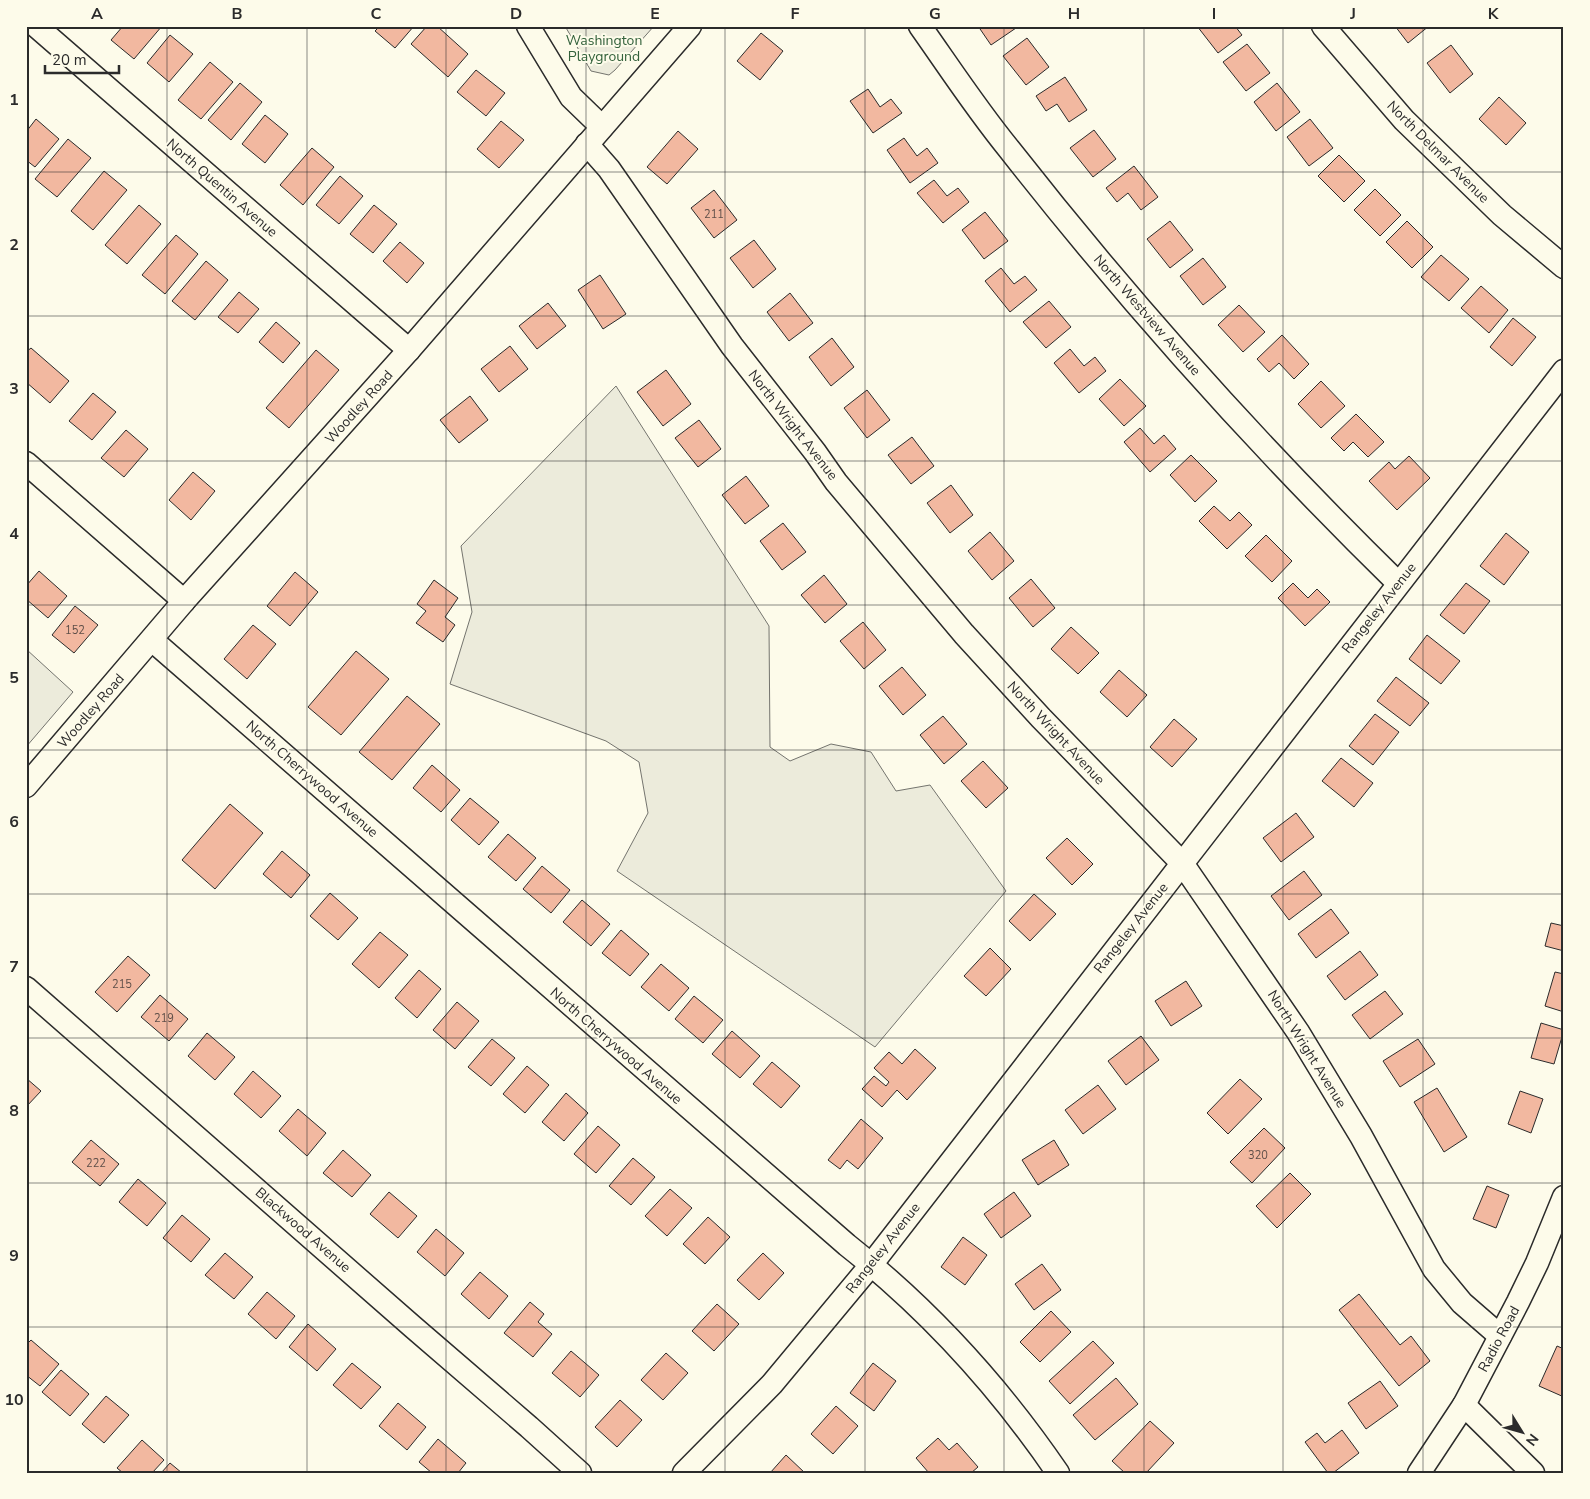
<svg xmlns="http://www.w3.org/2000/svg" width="1590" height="1499" font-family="'Nunito Sans',sans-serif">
	<rect width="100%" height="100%" fill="#fdfbea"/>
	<g fill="#ecebdb" stroke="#74746e">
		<path d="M565 26H654L615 70 609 75 591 71Z"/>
		<path d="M616 386 769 626 770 747 790 761 831 744 871 752 896 791 930 785 1006 891 875 1047 617 871 648 813 639 762 606 741 450 684 472 612 461 546Z"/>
		<path d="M26 649 73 692 26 747Z"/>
	</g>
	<g fill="#f2b8a0" stroke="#2b2b2b">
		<path d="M123 26H162L134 59 111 40Z"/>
		<path d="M380 26H414L395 48 375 31Z"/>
		<path d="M427 26H437L468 54 448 77 411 44Z"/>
		<path d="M978 26H1014L1016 28 991 45Z"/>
		<path d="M1197 26H1235L1242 35 1218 53Z"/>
		<path d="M1395 26H1429L1408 43Z"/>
		<path d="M761 33 783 51 760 80 737 61Z"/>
		<path d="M170 35 193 54 169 82 147 63Z"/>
		<path d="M1027 38 1049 67 1026 85 1003 56Z"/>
		<path d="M1247 44 1270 73 1246 91 1223 62Z"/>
		<path d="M1451 45 1473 74 1450 93 1427 63Z"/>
		<path d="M210 62 233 82 201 119 178 100Z"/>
		<path d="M476 70 505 93 486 116 457 92Z"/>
		<path d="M1065 77 1087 110 1069 122 1057 104 1046 111 1036 96Z"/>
		<path d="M240 83 262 102 231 140 208 120Z"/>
		<path d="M1277 83 1300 112 1276 131 1254 102Z"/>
		<path d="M868 89 880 107 891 99 902 113 873 133 850 101Z"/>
		<path d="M1499 97 1526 123 1506 145 1479 119Z"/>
		<path d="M265 115 288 134 265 163 242 144Z"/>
		<path d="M36 119 59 139 35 167 26 160V132Z"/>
		<path d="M1310 119 1333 148 1309 166 1287 137Z"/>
		<path d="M501 121 524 140 499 168 477 149Z"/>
		<path d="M1094 130 1116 159 1093 177 1070 148Z"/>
		<path d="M678 131 698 149 667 184 647 167Z"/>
		<path d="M904 138 917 156 927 148 938 163 910 183 887 150Z"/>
		<path d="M68 139 91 158 57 197 35 179Z"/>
		<path d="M312 148 334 167 303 205 280 185Z"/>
		<path d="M1339 155 1365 181 1344 202 1318 176Z"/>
		<path d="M1134 166 1158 197 1141 210 1128 193 1117 202 1106 188Z"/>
		<path d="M104 171 127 190 93 230 71 211Z"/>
		<path d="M340 176 363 196 339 224 316 205Z"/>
		<path d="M934 180 947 196 958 188 969 202 943 223 917 193Z"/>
		<path d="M1375 189 1401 215 1380 236 1354 210Z"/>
		<path d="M714 190 737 220 714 238 691 208Z"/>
		<path d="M139 205 161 224 127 264 105 245Z"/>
		<path d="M374 205 397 224 373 253 350 234Z"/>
		<path d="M985 212 1008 241 984 259 962 230Z"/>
		<path d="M1170 221 1193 250 1170 268 1147 239Z"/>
		<path d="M1407 221 1433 247 1412 268 1386 242Z"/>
		<path d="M176 235 198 254 165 294 142 275Z"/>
		<path d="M754 240 776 269 753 288 730 258Z"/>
		<path d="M400 242 424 263 407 283 383 261Z"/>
		<path d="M1441 255 1469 279 1449 301 1421 277Z"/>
		<path d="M1203 258 1226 287 1203 305 1180 276Z"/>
		<path d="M206 261 228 280 195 320 172 301Z"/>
		<path d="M1001 268 1014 284 1025 276 1037 290 1010 312 985 281Z"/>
		<path d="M600 275 626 314 603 329 578 290Z"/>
		<path d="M1481 286 1508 310 1489 333 1461 308Z"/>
		<path d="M239 292 259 309 238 333 218 317Z"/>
		<path d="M790 293 813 323 789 341 767 312Z"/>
		<path d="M1049 301 1071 327 1046 348 1023 322Z"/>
		<path d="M548 303 566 326 537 349 519 326Z"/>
		<path d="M1239 305 1265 332 1243 352 1218 325Z"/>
		<path d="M1513 318 1536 337 1512 366 1490 347Z"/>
		<path d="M276 322 300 343 283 363 259 342Z"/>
		<path d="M1282 335 1309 364 1294 379 1279 363 1269 372 1257 359Z"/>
		<path d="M832 338 854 367 831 386 809 357Z"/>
		<path d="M510 346 528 369 499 392 481 369Z"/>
		<path d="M31 348 69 381 50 403 26 382V352Z"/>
		<path d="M1070 349 1084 366 1095 357 1106 371 1079 393 1054 363Z"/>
		<path d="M316 350 339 370 289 428 266 408Z"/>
		<path d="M666 370 691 404 663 426 637 392Z"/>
		<path d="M1120 379 1146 406 1124 426 1099 399Z"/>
		<path d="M1321 381 1345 406 1321 428 1298 404Z"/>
		<path d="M867 390 890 420 867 438 844 408Z"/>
		<path d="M93 393 116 412 92 440 69 421Z"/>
		<path d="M470 396 488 420 459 443 440 420Z"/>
		<path d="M1356 414 1384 442 1368 457 1353 442 1344 451 1331 438Z"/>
		<path d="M699 420 721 449 698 467 675 438Z"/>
		<path d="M1140 428 1154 444 1164 435 1176 449 1150 472 1124 442Z"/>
		<path d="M126 430 148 449 124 477 101 458Z"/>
		<path d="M912 437 934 466 911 484 888 455Z"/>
		<path d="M1191 455 1217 481 1195 502 1170 475Z"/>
		<path d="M1409 456 1430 478 1397 510 1369 481 1389 462 1395 469Z"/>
		<path d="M193 472 215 491 191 520 169 500Z"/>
		<path d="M746 476 769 506 745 524 722 495Z"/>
		<path d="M951 485 973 515 950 533 927 503Z"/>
		<path d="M1214 506 1230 521 1239 512 1252 525 1227 549 1199 521Z"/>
		<path d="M783 523 806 552 782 570 760 541Z"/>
		<path d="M990 532 1014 561 992 580 968 551Z"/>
		<path d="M1506 533 1529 552 1504 585 1480 566Z"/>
		<path d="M1266 535 1292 561 1272 582 1245 556Z"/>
		<path d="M39 571 67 596 48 618 26 599V586Z"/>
		<path d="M295 572 318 592 290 626 267 606Z"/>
		<path d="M824 575 847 604 825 623 801 595Z"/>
		<path d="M1031 579 1055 608 1033 627 1009 598Z"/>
		<path d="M434 580 458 598 445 617 455 625 443 642 416 623 426 611 417 604Z"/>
		<path d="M1293 583 1308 598 1317 589 1330 602 1305 626 1278 598Z"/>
		<path d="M1466 583 1490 601 1464 634 1440 615Z"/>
		<path d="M75 606 98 625 74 653 52 635Z"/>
		<path d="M863 622 886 650 864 669 840 641Z"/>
		<path d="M253 625 276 644 247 679 224 659Z"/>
		<path d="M1071 627 1099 653 1078 674 1051 649Z"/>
		<path d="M1427 635 1460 661 1441 684 1409 659Z"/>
		<path d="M356 651 389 679 341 735 308 707Z"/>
		<path d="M902 667 926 695 903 715 879 686Z"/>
		<path d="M1119 670 1147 695 1127 717 1100 692Z"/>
		<path d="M1396 677 1429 703 1410 726 1377 701Z"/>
		<path d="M407 696 440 724 392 780 359 752Z"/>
		<path d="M1375 714 1399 732 1373 765 1349 746Z"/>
		<path d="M943 716 967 744 944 764 920 735Z"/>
		<path d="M1174 719 1197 739 1172 767 1150 747Z"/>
		<path d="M1341 758 1373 783 1354 807 1322 781Z"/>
		<path d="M983 761 1008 788 986 808 961 781Z"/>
		<path d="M432 765 460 790 441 812 413 788Z"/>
		<path d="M470 798 499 822 479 845 451 820Z"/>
		<path d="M230 804 263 833 215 889 182 860Z"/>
		<path d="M1296 813 1314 837 1281 862 1263 838Z"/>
		<path d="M508 834 536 858 516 881 488 857Z"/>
		<path d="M1067 838 1093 864 1072 885 1046 858Z"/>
		<path d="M282 851 310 875 291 898 263 874Z"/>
		<path d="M542 866 570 890 551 913 523 889Z"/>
		<path d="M1304 871 1322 895 1289 920 1271 896Z"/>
		<path d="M330 893 358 918 338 940 310 916Z"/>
		<path d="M1034 894 1056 914 1030 941 1009 921Z"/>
		<path d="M582 900 610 924 591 946 563 922Z"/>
		<path d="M1331 909 1349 933 1316 958 1298 934Z"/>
		<path d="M1551 923 1564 926V951L1545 946Z"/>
		<path d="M621 930 649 954 630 976 602 953Z"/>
		<path d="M380 932 408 955 379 988 352 964Z"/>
		<path d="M990 948 1011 969 986 996 964 976Z"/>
		<path d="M1360 951 1378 975 1345 1000 1327 976Z"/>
		<path d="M128 956 150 975 117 1012 95 992Z"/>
		<path d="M661 964 689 988 669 1011 641 987Z"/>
		<path d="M419 970 441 989 417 1018 395 998Z"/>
		<path d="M1555 972 1564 974V1012L1545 1006Z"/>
		<path d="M1186 981 1202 1006 1171 1026 1155 1001Z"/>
		<path d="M1385 991 1403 1014 1370 1039 1352 1015Z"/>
		<path d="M160 995 188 1019 169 1041 141 1017Z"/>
		<path d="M694 996 723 1020 703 1043 675 1019Z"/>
		<path d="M457 1002 479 1021 455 1049 433 1030Z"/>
		<path d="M1541 1023 1564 1030 1554 1064 1531 1058Z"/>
		<path d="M732 1031 760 1056 740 1078 712 1054Z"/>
		<path d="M207 1033 235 1057 215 1080 188 1056Z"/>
		<path d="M1141 1036 1159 1060 1126 1085 1108 1061Z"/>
		<path d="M492 1039 515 1058 491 1086 468 1067Z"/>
		<path d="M1418 1039 1435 1064 1400 1087 1383 1061Z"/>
		<path d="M915 1049 936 1068 907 1100 897 1090 882 1107 862 1089 874 1076 886 1086 889 1082 874 1068 889 1052 902 1064Z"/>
		<path d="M772 1062 800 1086 781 1108 753 1084Z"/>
		<path d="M527 1066 549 1085 525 1113 503 1094Z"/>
		<path d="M253 1071 281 1096 261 1118 234 1094Z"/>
		<path d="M26 1078 41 1091 26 1107Z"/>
		<path d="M1240 1079 1262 1099 1228 1134 1207 1113Z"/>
		<path d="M1098 1085 1116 1109 1083 1134 1065 1110Z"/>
		<path d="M1437 1088 1467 1137 1444 1152 1414 1102Z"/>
		<path d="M1520 1091 1543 1099 1531 1133 1508 1124Z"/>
		<path d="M566 1093 588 1113 564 1141 542 1122Z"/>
		<path d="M298 1109 326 1133 307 1156 279 1131Z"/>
		<path d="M861 1119 883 1138 858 1169 847 1160 840 1169 828 1160Z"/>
		<path d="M598 1126 620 1145 596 1173 574 1154Z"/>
		<path d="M1264 1128 1285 1148 1252 1183 1230 1162Z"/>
		<path d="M91 1140 119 1164 100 1186 72 1162Z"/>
		<path d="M1054 1140 1069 1165 1038 1185 1022 1160Z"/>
		<path d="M343 1150 371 1175 352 1197 323 1173Z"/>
		<path d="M633 1158 655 1177 631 1205 609 1186Z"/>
		<path d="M1290 1173 1311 1194 1277 1228 1256 1206Z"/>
		<path d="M138 1179 166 1203 147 1226 119 1202Z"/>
		<path d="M1487 1186 1509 1195 1496 1228 1473 1219Z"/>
		<path d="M670 1189 692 1208 667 1236 645 1216Z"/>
		<path d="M389 1192 417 1216 398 1238 370 1214Z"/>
		<path d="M1014 1192 1031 1216 1001 1238 984 1214Z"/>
		<path d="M182 1215 210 1239 191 1262 163 1238Z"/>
		<path d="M708 1217 730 1237 705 1264 683 1244Z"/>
		<path d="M436 1229 464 1253 445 1276 417 1252Z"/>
		<path d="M963 1237 987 1255 965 1285 941 1267Z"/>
		<path d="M225 1253 253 1277 234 1299 205 1275Z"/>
		<path d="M763 1253 784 1273 759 1300 737 1280Z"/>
		<path d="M1042 1264 1061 1290 1034 1310 1015 1284Z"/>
		<path d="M480 1272 508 1296 489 1319 461 1294Z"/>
		<path d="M267 1292 295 1316 276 1339 248 1314Z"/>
		<path d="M1359 1294 1400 1345 1411 1336 1430 1361 1399 1386 1339 1310Z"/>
		<path d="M530 1302 544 1314 538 1322 552 1334 533 1357 504 1333Z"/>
		<path d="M717 1304 739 1324 714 1351 692 1331Z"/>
		<path d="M1051 1311 1071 1332 1040 1362 1020 1342Z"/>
		<path d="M308 1324 336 1349 317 1371 289 1347Z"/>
		<path d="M31 1340 59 1364 40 1386 26 1375V1345Z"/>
		<path d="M1093 1341 1114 1363 1070 1404 1049 1381Z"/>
		<path d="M1557 1346 1564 1349V1397L1539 1386Z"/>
		<path d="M571 1351 599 1375 580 1397 552 1373Z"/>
		<path d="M666 1353 688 1373 663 1400 641 1380Z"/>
		<path d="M352 1363 381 1387 361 1409 333 1385Z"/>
		<path d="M873 1363 896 1381 874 1411 850 1393Z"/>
		<path d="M61 1370 89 1394 70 1416 42 1392Z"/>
		<path d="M1116 1378 1138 1404 1095 1440 1073 1415Z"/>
		<path d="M1380 1381 1398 1406 1366 1429 1348 1403Z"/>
		<path d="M106 1396 129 1415 104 1443 82 1424Z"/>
		<path d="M620 1400 642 1420 617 1447 595 1427Z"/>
		<path d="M398 1403 426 1427 407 1450 379 1426Z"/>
		<path d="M836 1406 858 1426 833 1454 811 1434Z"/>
		<path d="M1150 1421 1174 1443 1146 1473H1125L1112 1461Z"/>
		<path d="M1342 1430 1359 1453 1333 1473H1328L1305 1442 1317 1433 1325 1443Z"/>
		<path d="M938 1438 949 1450 957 1443 978 1467 971 1473H929L916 1458Z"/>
		<path d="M438 1439 466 1463 458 1473H432L419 1462Z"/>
		<path d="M142 1440 164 1460 152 1473H123L117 1468Z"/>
		<path d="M786 1455 805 1473H770Z"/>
		<path d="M170 1463 182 1473H161Z"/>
	</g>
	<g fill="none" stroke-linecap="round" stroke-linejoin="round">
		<g stroke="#2b2b2b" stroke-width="25">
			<g id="minor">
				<path d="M36 26 409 350"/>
				<path d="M528 26 571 97 602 127"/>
				<path d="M920 26C949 67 977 110 1009 149 1129 302 1259 447 1398 583"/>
				<path d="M1323 26 1404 120 1502 215 1564 267"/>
				<path d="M587 144 609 169 732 346 815 452 836 482 964 634 1041 718 1182 863 1298 1032 1361 1136 1434 1269 1462 1303 1500 1336"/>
				<path d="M26 463 184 601"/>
				<path d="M152 640C384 841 615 1044 847 1245 928 1309 1000 1388 1058 1473"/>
				<path d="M26 786 184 601 409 350 690 26"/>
				<path d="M26 988 413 1327 529 1427 580 1473"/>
				<path d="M1464 1405 1533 1473"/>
				<path d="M684 1473 772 1384 871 1265 1564 371"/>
				<path d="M1419 1473 1464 1405 1518 1302 1537 1263 1564 1197"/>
			</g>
		</g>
		<use href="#minor" stroke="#fdfbea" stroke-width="22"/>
	</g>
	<path fill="none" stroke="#2b2b2b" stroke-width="1" stroke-opacity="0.55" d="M167 26V1473M307 26V1473M446 26V1473M586 26V1473M725 26V1473M865 26V1473M1004 26V1473M1144 26V1473M1283 26V1473M1423 26V1473M26 172H1564M26 316H1564M26 461H1564M26 605H1564M26 750H1564M26 894H1564M26 1038H1564M26 1183H1564M26 1327H1564"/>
	<g text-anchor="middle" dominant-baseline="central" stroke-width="4" stroke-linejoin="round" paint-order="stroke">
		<g font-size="11" fill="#5d4e48">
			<text x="714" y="214">211</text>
			<text x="75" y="630">152</text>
			<text x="122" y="984">215</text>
			<text x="164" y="1018">219</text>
			<text x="1258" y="1155">320</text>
			<text x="96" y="1163">222</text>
		</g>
		<g font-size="14" fill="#34623c" stroke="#fdfbea">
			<text x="604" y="40">Washington<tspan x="604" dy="16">Playground</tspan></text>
		</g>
		<g font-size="14" fill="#2b2b2b" stroke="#fdfbea">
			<text transform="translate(1438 152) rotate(45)">North Delmar Avenue</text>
			<text transform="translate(222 188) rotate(41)">North Quentin Avenue</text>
			<text transform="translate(1147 315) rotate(49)">North Westview Avenue</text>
			<text transform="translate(359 407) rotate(-48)">Woodley Road</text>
			<text transform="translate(793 425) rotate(52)">North Wright Avenue</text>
			<text transform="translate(1379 608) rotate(-52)">Rangeley Avenue</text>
			<text transform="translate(91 711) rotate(-49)">Woodley Road</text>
			<text transform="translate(1056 733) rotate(47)">North Wright Avenue</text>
			<text transform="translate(312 779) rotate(41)">North Cherrywood Avenue</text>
			<text transform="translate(1131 928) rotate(-52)">Rangeley Avenue</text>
			<text transform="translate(616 1046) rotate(41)">North Cherrywood Avenue</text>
			<text transform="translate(1307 1049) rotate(58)">North Wright Avenue</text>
			<text transform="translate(303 1230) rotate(41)">Blackwood Avenue</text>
			<text transform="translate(883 1248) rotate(-52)">Rangeley Avenue</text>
			<text transform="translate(1499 1339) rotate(-62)">Radio Road</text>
		</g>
	</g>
	<rect width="1590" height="1499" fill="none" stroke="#fdfbea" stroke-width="55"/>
	<g transform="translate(1522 1432) rotate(127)" stroke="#fdfbea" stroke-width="4" paint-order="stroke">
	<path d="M0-4L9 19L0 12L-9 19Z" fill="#2b2b2b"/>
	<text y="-8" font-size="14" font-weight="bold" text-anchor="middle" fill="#2b2b2b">N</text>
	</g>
	<path d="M45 65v8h74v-8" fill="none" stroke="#2b2b2b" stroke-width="2.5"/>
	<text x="52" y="65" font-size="15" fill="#2b2b2b" stroke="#fdfbea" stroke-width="4" paint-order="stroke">20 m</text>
	<rect x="28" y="28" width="1534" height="1444" fill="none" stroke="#2b2b2b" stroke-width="2"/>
	<g font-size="16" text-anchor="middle" font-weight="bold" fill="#2b2b2b">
		<text x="97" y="19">A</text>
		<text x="237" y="19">B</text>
		<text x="376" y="19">C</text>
		<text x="516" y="19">D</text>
		<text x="655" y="19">E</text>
		<text x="795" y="19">F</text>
		<text x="935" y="19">G</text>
		<text x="1074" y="19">H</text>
		<text x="1214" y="19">I</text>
		<text x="1353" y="19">J</text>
		<text x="1493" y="19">K</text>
		<text x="14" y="105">1</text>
		<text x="14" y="250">2</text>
		<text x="14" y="394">3</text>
		<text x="14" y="539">4</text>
		<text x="14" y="683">5</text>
		<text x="14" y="827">6</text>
		<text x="14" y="972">7</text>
		<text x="14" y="1116">8</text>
		<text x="14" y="1261">9</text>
		<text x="14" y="1405">10</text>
	</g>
</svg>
